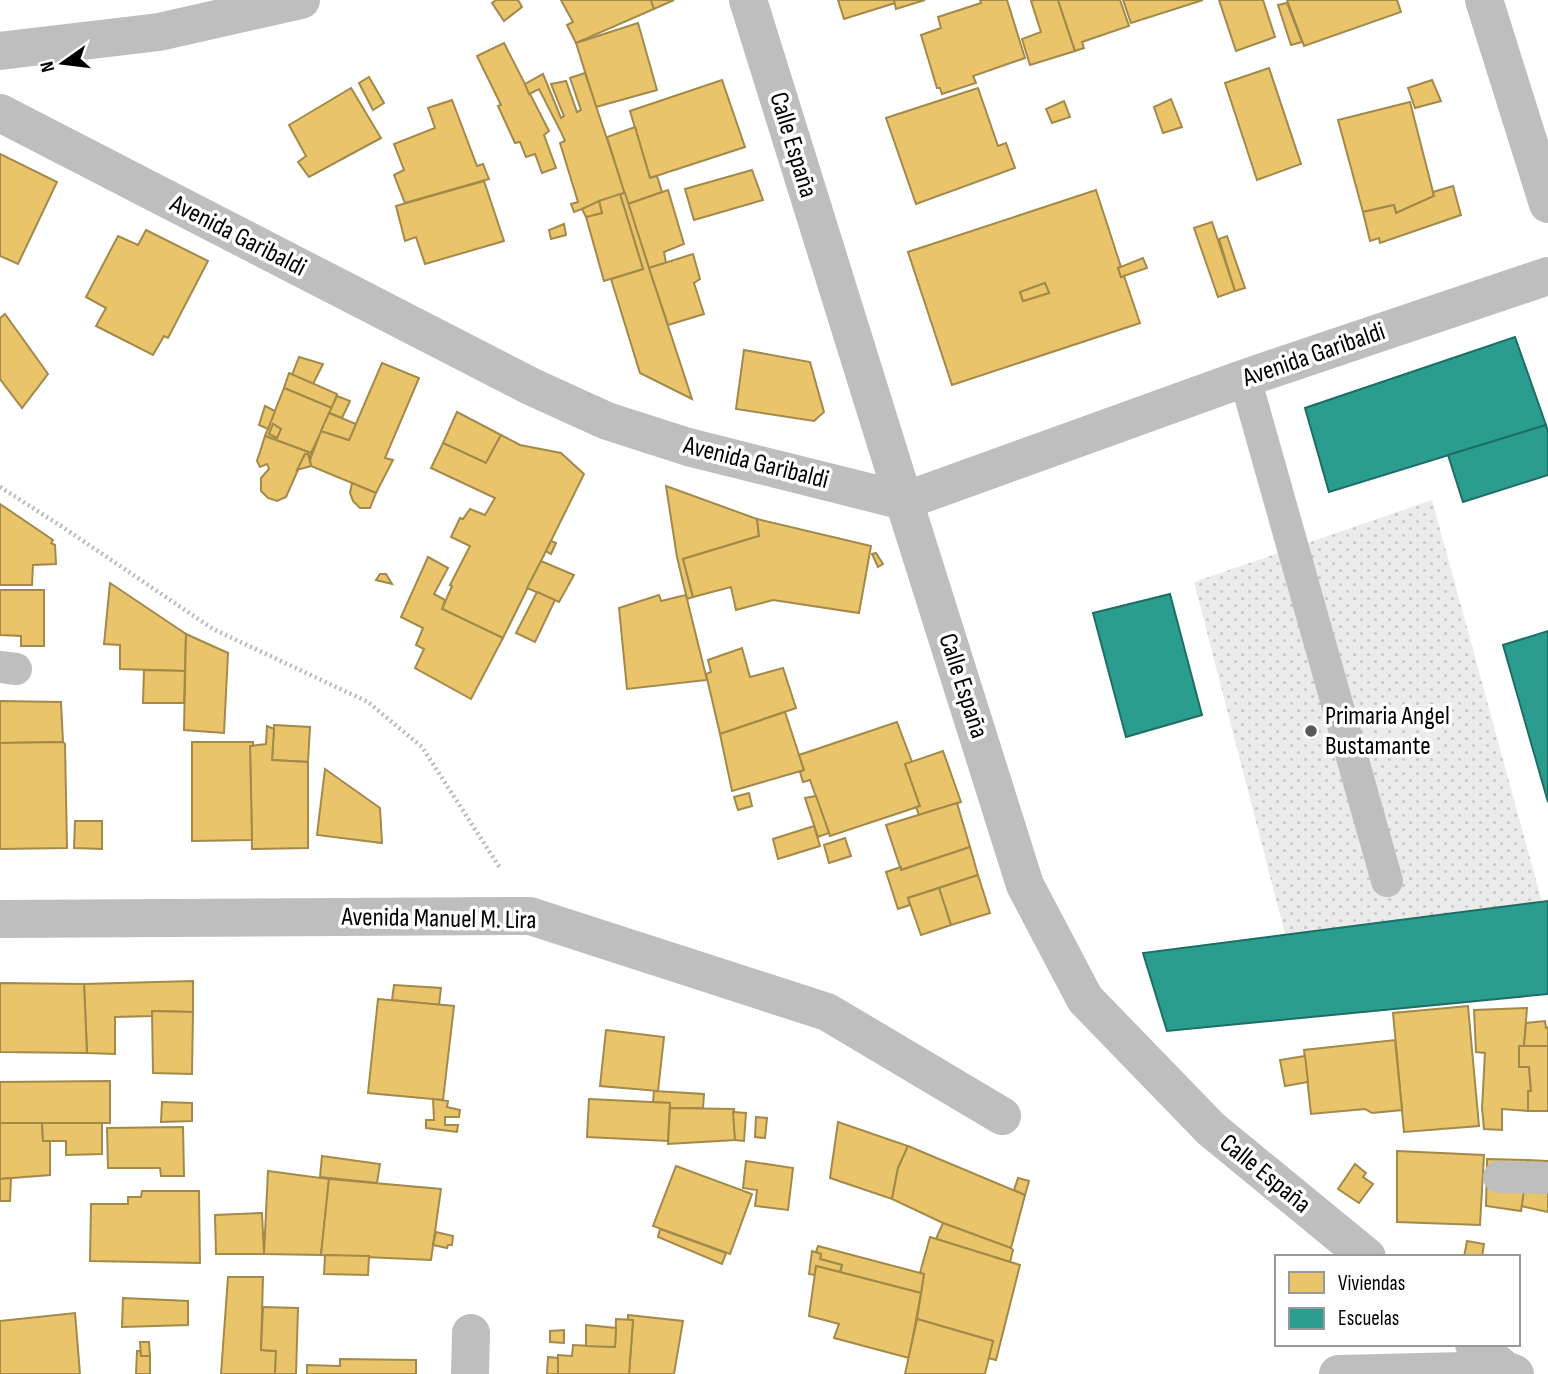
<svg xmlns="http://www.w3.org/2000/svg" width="1548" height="1374" font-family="'Sofia Sans Condensed',sans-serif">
	<defs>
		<pattern id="park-dots" width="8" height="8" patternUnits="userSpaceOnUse" patternTransform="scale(1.75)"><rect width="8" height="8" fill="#ebebeb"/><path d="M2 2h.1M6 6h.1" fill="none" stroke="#c8c8c8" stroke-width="1.8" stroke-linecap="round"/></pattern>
	</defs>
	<rect width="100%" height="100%" fill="#fff"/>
	<path fill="url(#park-dots)" d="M1432 500 1542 902 1285 934 1194 582Z"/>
	<g fill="#e9c46a" stroke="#a3894a" stroke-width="2" fill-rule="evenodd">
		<path d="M496 0H518L522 7 504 21 492 3Z"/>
		<path d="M561 0H651L654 9 576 43 567 25 573 22Z"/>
		<path d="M651 0H674L654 9Z"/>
		<path d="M838 0H894L895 3 844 19Z"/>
		<path d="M894 0H925L896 9Z"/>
		<path d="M980 0H1007L1025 58 973 76 976 83 942 94 940 88H937L921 35 941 28 938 17 981 3Z"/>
		<path d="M1035 0H1058L1075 51 1030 65 1022 39 1041 32 1031 1Z"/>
		<path d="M1058 0H1120L1129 26 1082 42 1084 48 1075 51Z"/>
		<path d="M1123 0H1203L1131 23Z"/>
		<path d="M1219 0H1263L1275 37 1236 51Z"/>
		<path d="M1287 0H1397L1401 12 1304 46Z"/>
		<path d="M1287 3 1302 42 1291 45 1278 5Z"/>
		<path d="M638 23 657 90 596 107 576 43Z"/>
		<path d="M504 43 549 131 544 135 556 168 542 173 535 154 526 157 520 142 515 143 498 106 501 105 477 56Z"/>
		<path d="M1269 68 1301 164 1257 180 1225 83Z"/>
		<path d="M585 73 625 193 574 212 571 204 578 202 560 143 565 141 562 134 539 89 529 94 525 84 543 74 561 118 564 116 551 84 566 81 577 112 581 110 570 78Z"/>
		<path d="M369 77 384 103 373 110 359 83Z"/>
		<path d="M722 80 745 147 650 178 630 111Z"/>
		<path d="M1432 80 1441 101 1415 108 1408 88Z"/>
		<path d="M351 88 381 138 309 177 298 162 306 156 289 125Z"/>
		<path d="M978 88 998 146 1006 143 1015 168 916 204 886 118Z"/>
		<path d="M1171 99 1182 127 1163 133 1154 107Z"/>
		<path d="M452 100 477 166 483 164 489 179 405 203 394 175 404 170 394 144 435 128 428 108Z"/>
		<path d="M1064 101 1070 117 1052 123 1046 109Z"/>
		<path d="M1410 102 1434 196 1396 213 1394 205 1363 212 1338 120Z"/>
		<path d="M635 127 650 178 657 176 662 192 628 204 607 137Z"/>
		<path d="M0 154 57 182 18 264 0 256Z"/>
		<path d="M752 170 763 200 694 220 685 189Z"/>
		<path d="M484 181 504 241 425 264 416 237 405 241 396 206Z"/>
		<path d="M1453 186 1461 215 1380 243 1379 238 1370 241 1363 212 1394 205 1396 213 1434 196 1433 192Z"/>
		<path d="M668 190 684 244 664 252 666 263 649 268 628 204Z"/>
		<path d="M1096 190 1121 267 1118 268 1121 277 1124 276 1140 323 952 385 908 252ZM1045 283 1049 293 1023 301 1020 292Z"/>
		<path d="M625 193 649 268 692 399 640 373 611 279 643 269 620 194Z"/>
		<path d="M620 194 643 269 604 281 586 217 602 213 599 201Z"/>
		<path d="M599 201 602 213 586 217 582 209Z"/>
		<path d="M1212 222 1235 291 1218 297 1194 228Z"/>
		<path d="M564 224 566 235 551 239 549 230Z"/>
		<path d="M146 230 208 261 168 338 164 336 153 355 96 326 106 308 86 297 118 236 138 245Z"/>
		<path d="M1227 236 1245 288 1235 291 1219 239Z"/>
		<path d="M693 254 700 279 694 283 704 314 668 325 649 268Z"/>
		<path d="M1143 258 1147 268 1121 277 1118 268Z"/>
		<path d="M1045 283 1049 293 1023 301 1020 292Z"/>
		<path d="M5 314 48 374 22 408 0 379V318Z"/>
		<path d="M744 350 810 362 824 412 814 421 736 409Z"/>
		<path d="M299 357 323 364 313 384 292 375Z"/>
		<path d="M382 363 419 378 385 458 393 460 376 493 311 466 310 460 321 431 349 440Z"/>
		<path d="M289 373 337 394 332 408 284 388Z"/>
		<path d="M284 388 332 408 311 453 265 436ZM273 424 281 429 277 438 269 434Z"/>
		<path d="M337 396 350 401 342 418 329 413Z"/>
		<path d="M265 406 275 411 268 429 259 425Z"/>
		<path d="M457 412 501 435 486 463 443 443Z"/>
		<path d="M329 413 356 424 349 440 321 431Z"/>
		<path d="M273 424 281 429 277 438 269 434Z"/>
		<path d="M501 435 520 445 561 453 584 474 503 638 442 609 452 586 450 585 470 546 451 537 460 518 463 519 470 509 485 515 495 498 431 468 443 443 486 463Z"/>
		<path d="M265 436 311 453 310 460 308 454H305L286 497 277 501 268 498 261 491V478L269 469 267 464 260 467 257 461Z"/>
		<path d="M305 454H308L311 466 297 470Z"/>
		<path d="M352 483 376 493 370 508H360L353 501 350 493Z"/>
		<path d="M666 486 757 519 759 536 683 559 693 597 687 599 677 557Z"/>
		<path d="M0 504 53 540 51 543 55 545 56 564 33 565 32 585H0Z"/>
		<path d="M757 519 871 546 859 613 773 600 736 610 731 587 693 597 683 559 759 536Z"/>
		<path d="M551 541 556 543 551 554 546 551Z"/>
		<path d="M876 553 883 564 878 567 872 554Z"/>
		<path d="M428 557 448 568 434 594 445 600 442 609 503 638 471 699 415 668 424 649 416 645 423 628 401 617Z"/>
		<path d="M541 561 574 575 559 602 527 588Z"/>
		<path d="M380 574H386L392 584 376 580Z"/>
		<path d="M110 583 186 634 185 671 120 669V645L104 644Z"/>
		<path d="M0 590H44V646H21V636L0 635Z"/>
		<path d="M537 592 555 600 535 642 516 633Z"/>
		<path d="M659 595 661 601 686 595 707 680 627 689 619 608Z"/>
		<path d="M186 634 228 653 224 733 184 730Z"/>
		<path d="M742 648 750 677 783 668 796 708 720 734 706 674 711 672 708 660Z"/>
		<path d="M144 670 185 671 184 703H143Z"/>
		<path d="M0 701 61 702 63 742 0 743Z"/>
		<path d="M785 712 804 770 732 791 720 734Z"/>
		<path d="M897 722 912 762 905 764 920 806 830 836 810 780 803 782 800 772 804 770 799 755Z"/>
		<path d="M274 725 310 727 308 762 272 760Z"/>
		<path d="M267 726 274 729 272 760 308 762V848L252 849 250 746 266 744Z"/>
		<path d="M63 742 65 744 67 848 0 849V743Z"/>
		<path d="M192 742H253V746H250L252 840 192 841Z"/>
		<path d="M943 751 961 802 919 815 916 807 920 806 905 764Z"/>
		<path d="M325 769 380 808 382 843 317 835Z"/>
		<path d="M749 793 752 806 738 810 734 797Z"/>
		<path d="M816 796 829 833 818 837 805 798Z"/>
		<path d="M957 803 970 847 901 870 886 825Z"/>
		<path d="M75 821H102V849L74 848Z"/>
		<path d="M814 826 820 846 778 859 773 839Z"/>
		<path d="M845 838 851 856 829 863 824 845Z"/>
		<path d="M970 847 978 875 908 898 910 905 898 909 886 872 901 867V870Z"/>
		<path d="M978 875 990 913 951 925 939 888Z"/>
		<path d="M939 888 951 925 921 935 908 898Z"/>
		<path d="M193 981V1012L152 1011V1016L115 1017V1054L87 1053 84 984Z"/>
		<path d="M0 983 84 984 87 1053 0 1052Z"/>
		<path d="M394 985 441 988 439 1005 392 1000Z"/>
		<path d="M378 999 454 1006 443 1100 368 1093Z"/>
		<path d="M1468 1006 1479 1126 1404 1132 1393 1013Z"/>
		<path d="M1527 1008 1524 1046H1519V1067H1529L1531 1091H1528V1111L1502 1109V1130L1484 1129 1482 1108 1485 1053 1476 1052 1474 1010Z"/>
		<path d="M152 1011 193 1012 192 1074 153 1073Z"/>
		<path d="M1545 1021 1546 1028 1548 1027V1046H1524L1526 1023Z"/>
		<path d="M606 1030 664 1037 658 1091 600 1086Z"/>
		<path d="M1395 1040 1402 1110 1372 1113 1365 1109 1311 1114 1304 1050Z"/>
		<path d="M1519 1046H1548V1111H1528V1091H1531L1529 1067H1519Z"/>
		<path d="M1305 1056 1308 1082 1285 1086 1280 1060Z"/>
		<path d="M110 1081V1123H0V1082Z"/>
		<path d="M654 1091 704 1094 703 1108H670V1103L653 1102Z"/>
		<path d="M433 1099 448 1101 447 1107 460 1110 459 1117H445V1125H458L457 1132 426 1128V1120H434Z"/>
		<path d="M589 1099 670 1103 668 1141 587 1137Z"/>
		<path d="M162 1102 192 1103V1121L161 1122Z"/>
		<path d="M670 1108 734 1109 735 1140 668 1144Z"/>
		<path d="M733 1112 746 1113 744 1141 735 1140Z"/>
		<path d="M756 1117 767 1118 765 1138 755 1137Z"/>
		<path d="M838 1122 908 1146 898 1168 892 1199 830 1178Z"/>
		<path d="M0 1123H42L43 1141H50V1175L0 1179Z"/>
		<path d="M42 1123H102V1154L66 1155V1141H43Z"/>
		<path d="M183 1127 184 1176H161L160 1168H108L107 1128Z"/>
		<path d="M908 1146 1025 1195 1011 1248 943 1223 892 1199 898 1168Z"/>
		<path d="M1397 1151 1484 1155 1480 1225 1397 1222Z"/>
		<path d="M322 1156 380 1164 377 1183 320 1177Z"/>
		<path d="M1487 1159 1528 1160 1527 1170 1487 1166Z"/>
		<path d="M1528 1160 1548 1161V1212L1521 1206Z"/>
		<path d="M746 1161 793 1168 788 1210 755 1206 757 1190 743 1188Z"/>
		<path d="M1355 1164 1366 1173 1363 1177 1373 1184 1359 1203 1338 1189Z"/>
		<path d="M676 1166 752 1194 730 1254 653 1226Z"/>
		<path d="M1487 1166 1527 1170 1521 1211 1486 1206Z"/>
		<path d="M268 1171 329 1179 321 1255 264 1254Z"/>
		<path d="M11 1178 10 1201H0V1179Z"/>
		<path d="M1018 1178 1029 1181 1025 1195 1014 1190Z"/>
		<path d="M329 1179 441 1189 431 1260 321 1255Z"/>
		<path d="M142 1191H199L200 1263 90 1261 91 1204H128V1197H141Z"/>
		<path d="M262 1213 264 1254H216L215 1215Z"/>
		<path d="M943 1223 1011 1248 1013 1250 1010 1262 936 1239Z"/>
		<path d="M660 1229 726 1253 722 1264 658 1237Z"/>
		<path d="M436 1232 453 1236 452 1245H448L447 1248 433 1245Z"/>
		<path d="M930 1237 1020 1265 996 1360 988 1358 993 1341 917 1319 924 1274 920 1273Z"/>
		<path d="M1467 1241 1484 1244 1482 1257H1464Z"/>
		<path d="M818 1246 924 1274 921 1293 840 1272 842 1265 820 1259 821 1254 816 1252Z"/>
		<path d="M812 1251 821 1254 820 1259 842 1265 840 1272 816 1266 815 1275 809 1274Z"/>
		<path d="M325 1255 369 1256 368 1275 324 1274Z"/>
		<path d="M816 1266 921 1293 909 1358 834 1338 839 1324 809 1316Z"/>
		<path d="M228 1277H263L261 1350 276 1351 275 1374H221Z"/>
		<path d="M123 1298 188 1301V1325L122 1327Z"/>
		<path d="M263 1307 298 1308 296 1374H275L276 1351 261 1350Z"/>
		<path d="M75 1313 80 1374H0V1321Z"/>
		<path d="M628 1315 683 1321 674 1374H629L633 1320H628Z"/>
		<path d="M616 1319 633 1320 629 1374H558V1355L572 1356 573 1345 615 1347Z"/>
		<path d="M917 1319 993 1341 985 1374H905Z"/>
		<path d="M586 1325 616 1328 615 1347 586 1346Z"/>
		<path d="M564 1330V1343L550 1342V1331Z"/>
		<path d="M140 1342H149L150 1356H141Z"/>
		<path d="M137 1351H140L141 1356H150V1374H136Z"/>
		<path d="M548 1357 558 1358V1374H547Z"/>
		<path d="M340 1359 416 1360V1374H307V1365L340 1366Z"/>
	</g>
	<g fill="#2a9d8f" stroke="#1d6e64" stroke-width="2">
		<path d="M1515 337 1546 425 1329 492 1305 408Z"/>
		<path d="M1546 425 1548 432V475L1463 502 1448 455Z"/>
		<path d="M1170 594 1202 715 1126 737 1093 613Z"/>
		<path d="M1548 631V802L1503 645Z"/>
		<path d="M1548 901V994L1167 1031 1143 953Z"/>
	</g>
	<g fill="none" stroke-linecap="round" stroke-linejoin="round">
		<path stroke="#b9b9b9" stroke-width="4.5" stroke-dasharray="2 3.5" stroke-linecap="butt" d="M0 487 61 526 213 629 368 702 422 747 500 868"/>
		<g stroke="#bebebe" stroke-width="32">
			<path d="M1245 378 1387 881"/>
			<path d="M0 667 16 669"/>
			<path d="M1499 1177 1548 1178"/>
		</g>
		<g stroke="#bebebe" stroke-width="38">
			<path d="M748 0 904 501 1245 378 1548 276"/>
			<path d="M1484 0 1548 204"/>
			<path d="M0 51 159 32 301 0"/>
			<path d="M0 919 530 916 827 1012 1002 1116"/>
			<path d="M470 1374 471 1333"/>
			<path d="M1338 1374 1505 1370"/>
		</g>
		<g stroke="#bebebe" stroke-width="38">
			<path d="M0 113 530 386 607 421 688 447 904 501 1025 885 1085 999 1211 1129 1367 1257"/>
			<path d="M1474 1344 1505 1370 1515 1374"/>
		</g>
	</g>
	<circle fill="#595959" stroke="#fff" stroke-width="2.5" cx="1311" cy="731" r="7"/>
	<g text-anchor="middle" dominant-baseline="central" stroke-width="7" stroke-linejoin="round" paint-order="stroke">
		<g font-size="26" fill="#000" stroke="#fff">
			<text transform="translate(793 145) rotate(73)">Calle España</text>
			<text transform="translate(238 236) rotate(27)">Avenida Garibaldi</text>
			<text transform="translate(1314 355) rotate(-19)">Avenida Garibaldi</text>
			<text transform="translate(756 463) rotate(14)">Avenida Garibaldi</text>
			<text transform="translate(963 686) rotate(72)">Calle España</text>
			<text transform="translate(439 919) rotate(1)">Avenida Manuel M. Lira</text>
			<text transform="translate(1265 1174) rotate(39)">Calle España</text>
		</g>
		<g font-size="26" fill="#000" stroke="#fff" text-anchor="start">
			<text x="1325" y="716">Primaria Angel<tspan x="1325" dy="30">Bustamante</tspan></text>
		</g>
	</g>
	<rect x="1275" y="1255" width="245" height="91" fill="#ffffff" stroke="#999999" stroke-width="2"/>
	<rect x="1289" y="1272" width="35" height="21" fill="#e9c46a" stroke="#999999" stroke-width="2"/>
	<text x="1338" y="1290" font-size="21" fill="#000000">Viviendas</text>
	<rect x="1289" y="1308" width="35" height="21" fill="#2a9d8f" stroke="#999999" stroke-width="2"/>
	<text x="1338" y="1325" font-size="21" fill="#000000">Escuelas</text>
	<g transform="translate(63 63) rotate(256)" stroke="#ffffff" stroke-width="5" paint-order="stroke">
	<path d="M0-5L12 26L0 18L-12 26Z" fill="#000000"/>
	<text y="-10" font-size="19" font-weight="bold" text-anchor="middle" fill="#000000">N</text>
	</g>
</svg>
